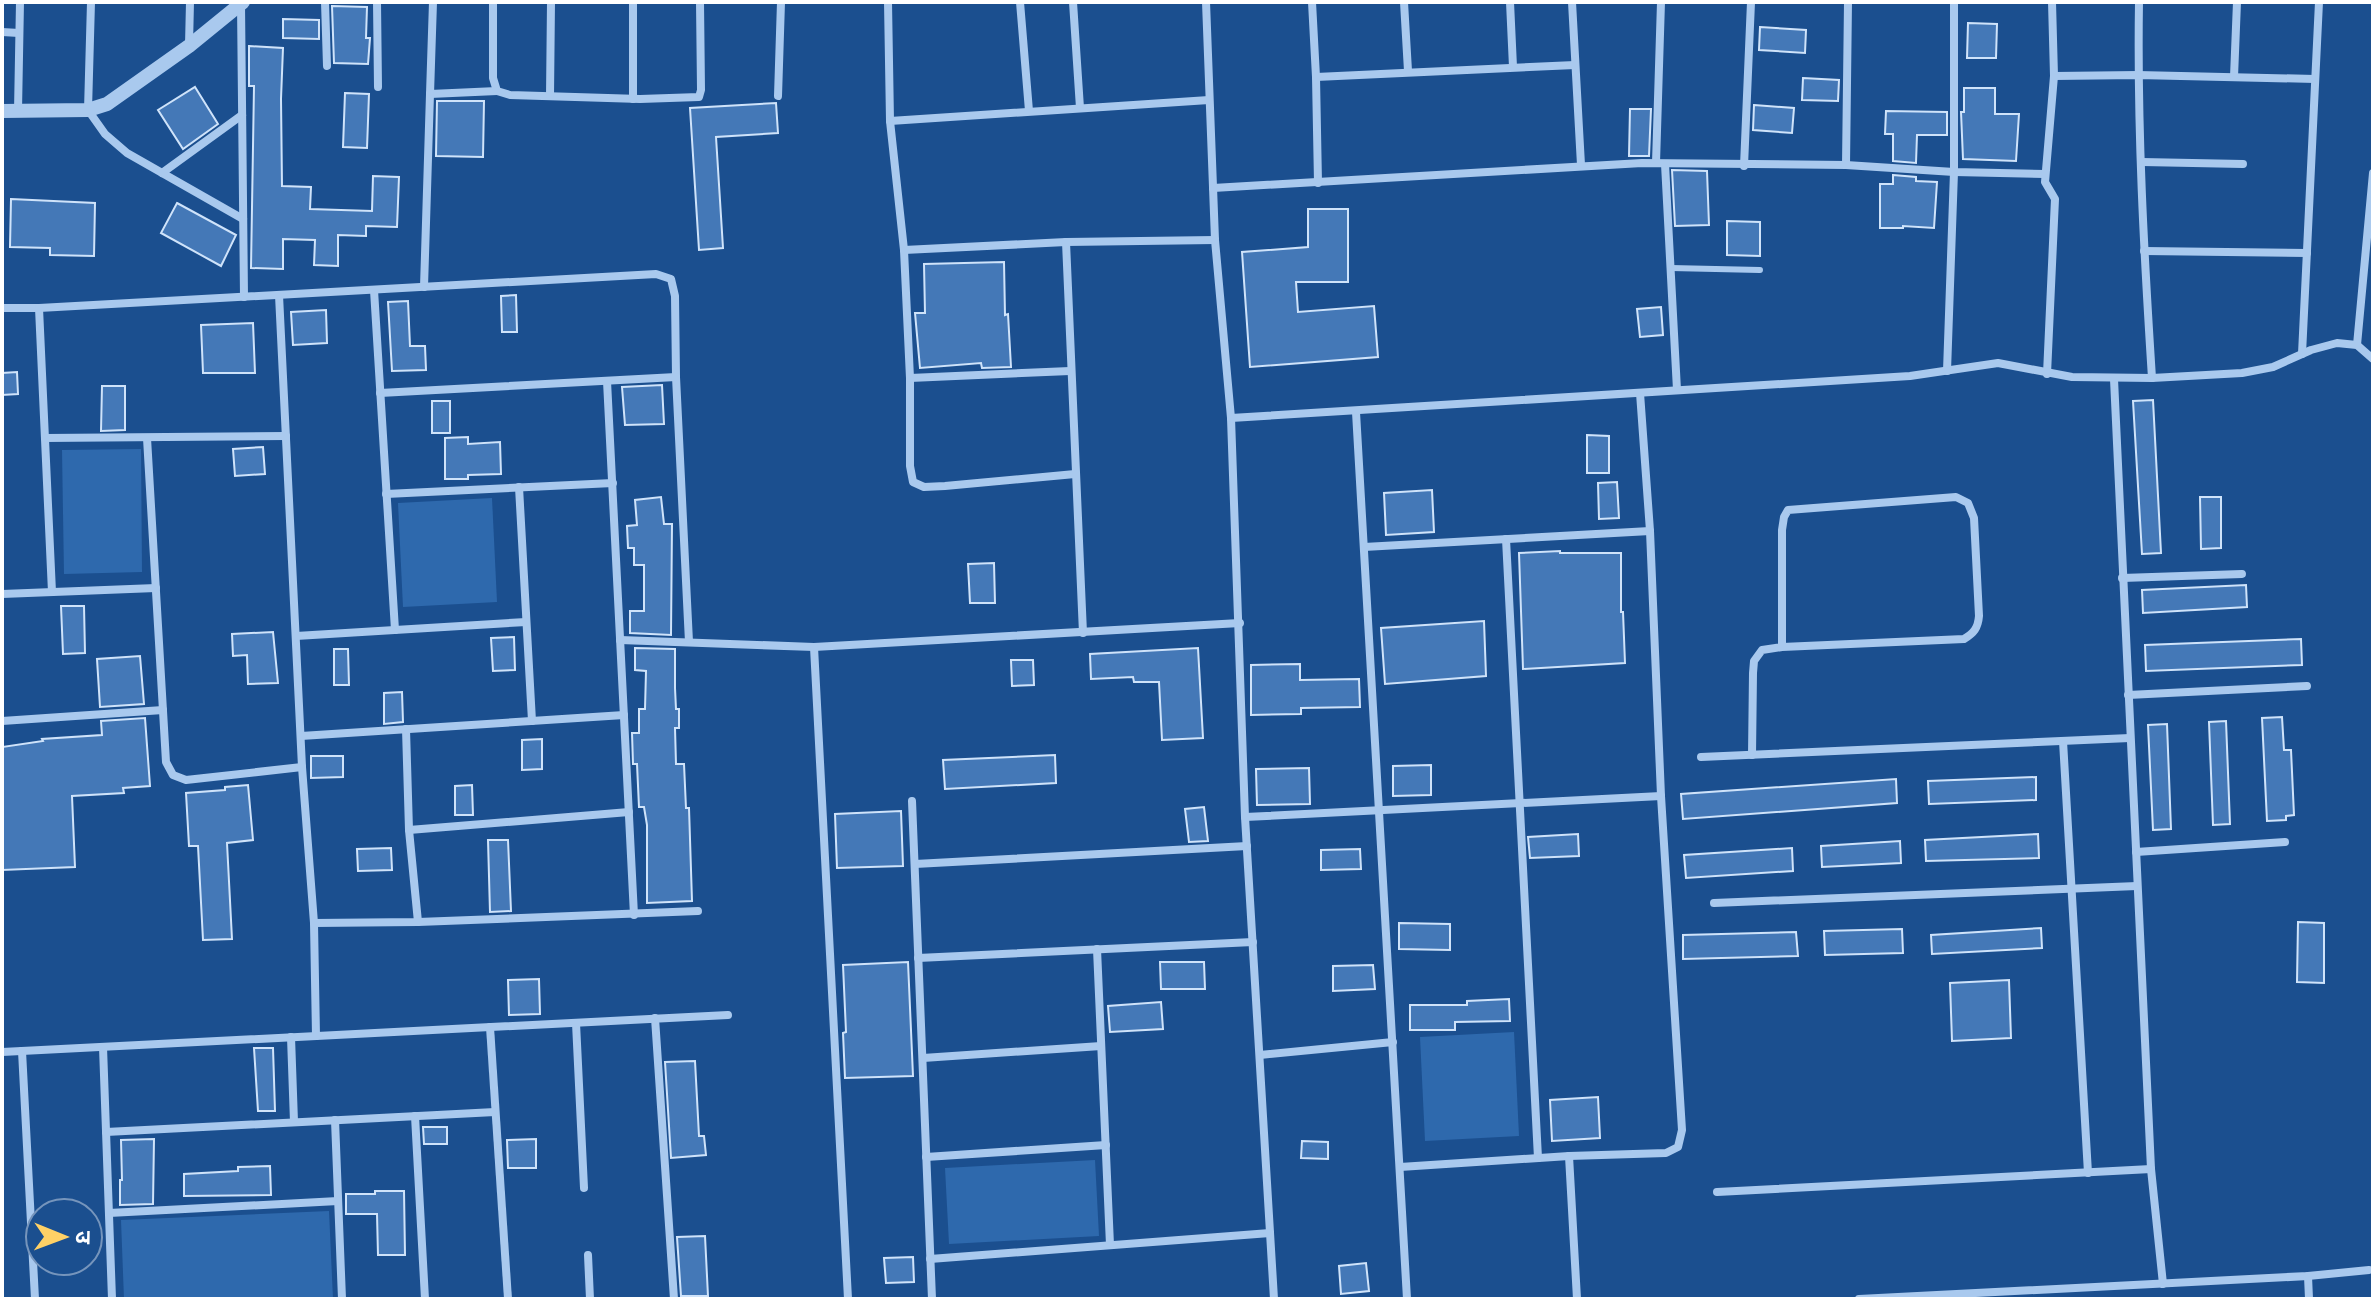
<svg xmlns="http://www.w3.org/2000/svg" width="2375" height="1301" font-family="Barlow,'Noto Sans Devanagari',sans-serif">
	<rect width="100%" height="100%" fill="#1b4f8f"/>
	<g fill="#2e69ad">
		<path d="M141 449 142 572 64 574 62 450Z"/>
		<path d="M492 498 497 602 403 607 398 503Z"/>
		<path d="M1514 1032 1519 1136 1425 1141 1420 1037Z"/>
		<path d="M1095 1160 1099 1236 949 1244 945 1168Z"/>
		<path d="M329 1211 333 1299H124L121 1220Z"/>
	</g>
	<g fill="#4478b7" stroke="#cfe3fa" stroke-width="2">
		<path d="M332 6 367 7 366 38H370L368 64 334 63Z"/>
		<path d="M283 19 319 20V39L283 38Z"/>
		<path d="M1968 23 1997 24 1996 58H1967Z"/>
		<path d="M1760 27 1806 30 1805 53 1759 50Z"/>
		<path d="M249 46 283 48 281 99 282 186 311 187 310 209 372 211 373 176 399 177 397 227 366 226V236L338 235V266L314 265 315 240 283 239V269L251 268 254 86H249Z"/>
		<path d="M1803 78 1839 80 1838 101 1802 100Z"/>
		<path d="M195 87 218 124 183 149 158 110Z"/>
		<path d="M1964 88H1995V114H2019L2016 161 1963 159 1961 112H1964Z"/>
		<path d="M345 93 369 94 367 148 343 147Z"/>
		<path d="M437 101H484L483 157 436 156Z"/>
		<path d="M776 103 778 133 716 137 723 248 699 250 690 108Z"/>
		<path d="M1754 105 1794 108 1792 133 1753 130Z"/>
		<path d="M1630 109H1651L1649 156H1629Z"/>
		<path d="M1886 111 1947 112V135H1917L1916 163 1893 161V134H1885Z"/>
		<path d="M1672 170 1707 171 1709 225 1675 226Z"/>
		<path d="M1893 175 1916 177V181L1937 182 1934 228 1903 226V228H1880V184H1893Z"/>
		<path d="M11 199 95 203 94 256 50 255V248L10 247Z"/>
		<path d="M177 203 236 235 221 266 161 233Z"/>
		<path d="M1308 209H1348V282H1296L1298 312 1374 306 1378 357 1250 367 1242 252 1308 247Z"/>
		<path d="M1727 221 1760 222V256L1727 255Z"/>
		<path d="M1004 262 1005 315 1008 314 1011 367 982 368 981 363 920 368 915 313H925L924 264Z"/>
		<path d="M516 295 517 332H502L501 296Z"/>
		<path d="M408 301 410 346H425L426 370 392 371 388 302Z"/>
		<path d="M1661 307 1663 335 1640 337 1637 309Z"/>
		<path d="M326 310 327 343 293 345 291 312Z"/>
		<path d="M253 323 255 373H203L201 325Z"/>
		<path d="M17 372 18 394 2 395V373Z"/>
		<path d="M662 385 664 424 625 425 622 387Z"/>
		<path d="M102 386H125V430L101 431Z"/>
		<path d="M2153 400 2161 553 2142 554 2133 401Z"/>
		<rect x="432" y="401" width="18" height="32"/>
		<path d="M1587 435 1609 436V473H1587Z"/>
		<path d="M468 437V444L500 442 501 474 468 475V479H445V438Z"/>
		<path d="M263 447 265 474 235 476 233 449Z"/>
		<path d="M1617 482 1619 518 1599 519 1598 483Z"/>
		<path d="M1432 490 1434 532 1386 535 1384 493Z"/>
		<path d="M661 497 664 524H672L671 635 630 633V611H644V565H634V548H628L627 526 637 525 635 500Z"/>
		<path d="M2200 497H2221V548L2201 549Z"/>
		<path d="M1560 551V553H1621V612H1623L1625 663 1523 669 1519 553Z"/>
		<path d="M994 563 995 603H970L968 564Z"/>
		<path d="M2246 585 2247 607 2143 613 2142 590Z"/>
		<path d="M61 606H84L85 653 63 654Z"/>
		<path d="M1484 621 1486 676 1385 684 1381 628Z"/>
		<path d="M273 632 278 683 248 684 247 655 233 656 232 634Z"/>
		<path d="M514 637 515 670 493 671 491 638Z"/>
		<path d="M2301 639 2302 665 2146 671 2145 645Z"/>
		<path d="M635 648 675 649V688L676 709H679V728H675L676 764H684L686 808H689L692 901 647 903V825L644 807H639L637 764H633L632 733H639V709H645L646 671 635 670Z"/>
		<path d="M1198 648 1203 738 1162 740 1159 682H1134L1133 677 1091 679 1090 654Z"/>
		<path d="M334 649H348L349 685H334Z"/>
		<path d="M140 656 144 704 100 707 97 659Z"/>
		<path d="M1011 660H1033L1034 685 1012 686Z"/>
		<path d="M1300 664V680L1359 679 1360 707 1301 708V714L1251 715V665Z"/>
		<path d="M402 692 403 722 384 724V693Z"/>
		<path d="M2282 717 2284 750H2291L2294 815 2286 816V820L2267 821 2262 718Z"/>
		<path d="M145 718 150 786 123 788 124 793 72 796 75 867 2 870V747L43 741 42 739 102 735 101 721Z"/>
		<path d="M2226 721 2230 824 2213 825 2209 722Z"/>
		<path d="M2167 724 2171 829 2153 830 2148 725Z"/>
		<path d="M542 739V769L522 770V740Z"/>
		<path d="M1055 755 1056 783 945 789 943 760Z"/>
		<path d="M311 756H343V777L311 778Z"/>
		<path d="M1431 765V795L1393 796V766Z"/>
		<path d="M1309 768 1310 804 1257 805 1256 769Z"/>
		<path d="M2036 777V800L1929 804 1928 781Z"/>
		<path d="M1896 779 1897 803 1683 819 1681 794Z"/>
		<path d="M248 785 253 840 227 843 232 939 203 940 198 846H189L186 793 225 790V787Z"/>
		<path d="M472 785 473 815H455V786Z"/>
		<path d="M1204 807 1208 841 1189 842 1185 809Z"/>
		<path d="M901 811 903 866 837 868 835 814Z"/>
		<path d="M1578 834 1579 856 1530 858 1528 837Z"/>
		<path d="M2038 834 2039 858 1926 861 1925 840Z"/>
		<path d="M488 840H508L511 911 490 912Z"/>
		<path d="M1900 841 1901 863 1822 867 1821 846Z"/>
		<path d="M391 848 392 870 358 871 357 849Z"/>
		<path d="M1792 848 1793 871 1686 878 1684 855Z"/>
		<path d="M1360 849 1361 869 1321 870V850Z"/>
		<path d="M2298 922 2324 923V983L2297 982Z"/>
		<path d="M1399 923 1450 924V950L1399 949Z"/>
		<path d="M2041 928 2042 948 1932 954 1931 935Z"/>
		<path d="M1902 929 1903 953 1825 955 1824 931Z"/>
		<path d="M1796 932 1798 956 1683 959V935Z"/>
		<path d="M908 962 913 1076 845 1078 843 1033 846 1032 843 965Z"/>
		<path d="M1160 962H1204L1205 989H1161Z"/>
		<path d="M1373 965 1375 989 1333 991V966Z"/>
		<path d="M539 979 540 1014 509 1015 508 980Z"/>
		<path d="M2009 980 2011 1038 1952 1041 1950 983Z"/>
		<path d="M1509 999 1510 1021 1455 1022V1030H1410V1005H1467V1001Z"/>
		<path d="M1161 1002 1163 1029 1110 1032 1108 1006Z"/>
		<path d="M254 1048H273L275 1111H258Z"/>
		<path d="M695 1061 699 1136H704L706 1155 671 1158 665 1062Z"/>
		<path d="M1598 1097 1600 1138 1552 1141 1550 1100Z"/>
		<path d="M423 1127H447V1144H424Z"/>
		<path d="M154 1139 153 1204 120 1205V1180H122L121 1140Z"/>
		<path d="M536 1139V1168H508L507 1140Z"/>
		<path d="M1302 1141 1328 1142V1159L1301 1158Z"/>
		<path d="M270 1166 271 1195 184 1196V1174L238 1171V1167Z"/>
		<path d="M375 1191H404L405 1255H378L377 1214H346V1194H375Z"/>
		<path d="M705 1236 708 1296H681L677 1237Z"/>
		<path d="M913 1257 914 1282 886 1283 884 1258Z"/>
		<path d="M1366 1263 1369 1291 1341 1294 1339 1266Z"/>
	</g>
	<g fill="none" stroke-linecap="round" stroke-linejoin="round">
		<path stroke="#a9c9ee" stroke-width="6" d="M1671 268 1760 270"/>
		<g stroke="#a9c9ee" stroke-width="8">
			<path d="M91 2 88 110 105 134 127 153 243 219"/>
			<path d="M325 2 327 66"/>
			<path d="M377 2 378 87"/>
			<path d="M433 2 430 94 497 91"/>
			<path d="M493 2V78L497 91 510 95 640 99 699 97 701 90 700 2"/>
			<path d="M633 2V99"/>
			<path d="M888 2 890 121 904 250 910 378V466L913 482 924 487 945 486 1075 474"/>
			<path d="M1020 2 1029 111"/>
			<path d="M1073 2 1080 108"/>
			<path d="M1206 2 1215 240 1231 418 1245 817 1274 1299"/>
			<path d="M1312 2 1316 77 1318 183"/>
			<path d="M1404 2 1408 71"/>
			<path d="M1510 2 1513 67"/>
			<path d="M1572 2 1581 165"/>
			<path d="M2139 2C2137 128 2144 253 2152 378"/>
			<path d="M241 4 244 297"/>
			<path d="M2 32 19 33"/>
			<path d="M189 45 190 2"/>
			<path d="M2054 76 2138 75 2315 79"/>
			<path d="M1316 77 1575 65"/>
			<path d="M2234 77 2237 2"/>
			<path d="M550 96 551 2"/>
			<path d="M778 96 781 2"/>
			<path d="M18 111 20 2"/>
			<path d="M890 121 1209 100"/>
			<path d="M2142 162 2243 164"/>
			<path d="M1656 163 1661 2"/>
			<path d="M1665 164 1677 390"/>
			<path d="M1846 165 1848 2"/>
			<path d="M1744 166 1751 2"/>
			<path d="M162 173 242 115"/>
			<path d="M1213 188 1642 163 1846 165 1954 172 2045 174"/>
			<path d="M1066 242 1083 633"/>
			<path d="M904 250 1066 242 1215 240"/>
			<path d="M2144 251 2307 253"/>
			<path d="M424 287 430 94"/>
			<path d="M374 290 395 630"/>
			<path d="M279 295 302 767 314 923 316 1036"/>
			<path d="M2 308H39L656 274 671 279 675 296 676 377 689 642"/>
			<path d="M39 308 52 592"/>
			<path d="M2357 345 2373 173"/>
			<path d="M2302 354 2319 2"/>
			<path d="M1947 371 1954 172V2"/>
			<path d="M2047 374 2055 199 2045 182 2054 76 2052 2"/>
			<path d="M910 378 1070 371"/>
			<path d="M2114 379 2151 1169 2163 1284"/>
			<path d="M607 381 634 915"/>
			<path d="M380 393 676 377"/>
			<path d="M1356 412 1407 1299"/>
			<path d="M1231 418 1910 376 1998 363 2072 377 2152 378 2242 373 2273 367 2311 350 2337 343 2357 345 2373 359"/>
			<path d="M45 438 286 436"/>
			<path d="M147 438 166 762 173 775 186 780 302 767"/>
			<path d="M519 487 532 721"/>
			<path d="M386 494 613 483"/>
			<path d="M1506 539 1538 1158"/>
			<path d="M1364 547 1650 531"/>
			<path d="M2122 578 2242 574"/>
			<path d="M2 594 156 588"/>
			<path d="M296 636 526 622"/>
			<path d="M620 640 814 647 1240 623"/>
			<path d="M814 647 848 1299"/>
			<path d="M2128 695 2307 686"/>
			<path d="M2 721 163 710"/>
			<path d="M406 729 409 830 418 922"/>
			<path d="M301 736 624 715"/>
			<path d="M2063 741 2088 1173"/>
			<path d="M1752 755 1753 673 1754 661 1762 650 1782 647 1964 639C1974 633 1978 628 1979 616L1974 518 1968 503 1956 497 1788 510 1784 517 1782 530V647"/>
			<path d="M1701 757 2130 738"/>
			<path d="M912 801 932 1299"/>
			<path d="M1245 817 1661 796"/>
			<path d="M409 830 629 812"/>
			<path d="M2136 852 2285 842"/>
			<path d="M915 864 1247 846"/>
			<path d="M1714 903 2137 886"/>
			<path d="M314 923 418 922 698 911"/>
			<path d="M1097 949 1110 1245"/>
			<path d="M918 958 1253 942"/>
			<path d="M655 1018 674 1299"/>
			<path d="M576 1023 584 1188"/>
			<path d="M490 1027 508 1299"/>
			<path d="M291 1037 294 1122"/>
			<path d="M103 1047 112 1299"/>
			<path d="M22 1051 35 1299"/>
			<path d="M2 1052 728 1015"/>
			<path d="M1260 1055 1393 1042"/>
			<path d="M923 1058 1101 1046"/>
			<path d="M415 1116 425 1299"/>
			<path d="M335 1120 342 1299"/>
			<path d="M106 1132 495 1112"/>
			<path d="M1569 1156 1577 1299"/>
			<path d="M926 1157 1106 1145"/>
			<path d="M1400 1167 1569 1156 1666 1153 1678 1147 1682 1130 1661 796 1650 531 1640 393"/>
			<path d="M1717 1192 2151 1169"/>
			<path d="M109 1213 338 1201"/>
			<path d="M588 1255 590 1299"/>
			<path d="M930 1259 1270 1233"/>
			<path d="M2308 1276 2309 1299"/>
			<path d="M1859 1299 2308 1276 2369 1270"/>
		</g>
		<path stroke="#a9c9ee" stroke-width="14" d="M2 111 88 110 107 104 189 46 243 2"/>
	</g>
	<rect width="2375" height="1301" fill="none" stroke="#ffffff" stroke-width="8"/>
	<g transform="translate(64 1237) rotate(91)"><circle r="38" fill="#1b4f8f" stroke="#7695bc" stroke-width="2"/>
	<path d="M0-6L14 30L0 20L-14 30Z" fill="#ffd166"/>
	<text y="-12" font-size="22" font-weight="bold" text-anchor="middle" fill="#ffffff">उ</text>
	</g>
</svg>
